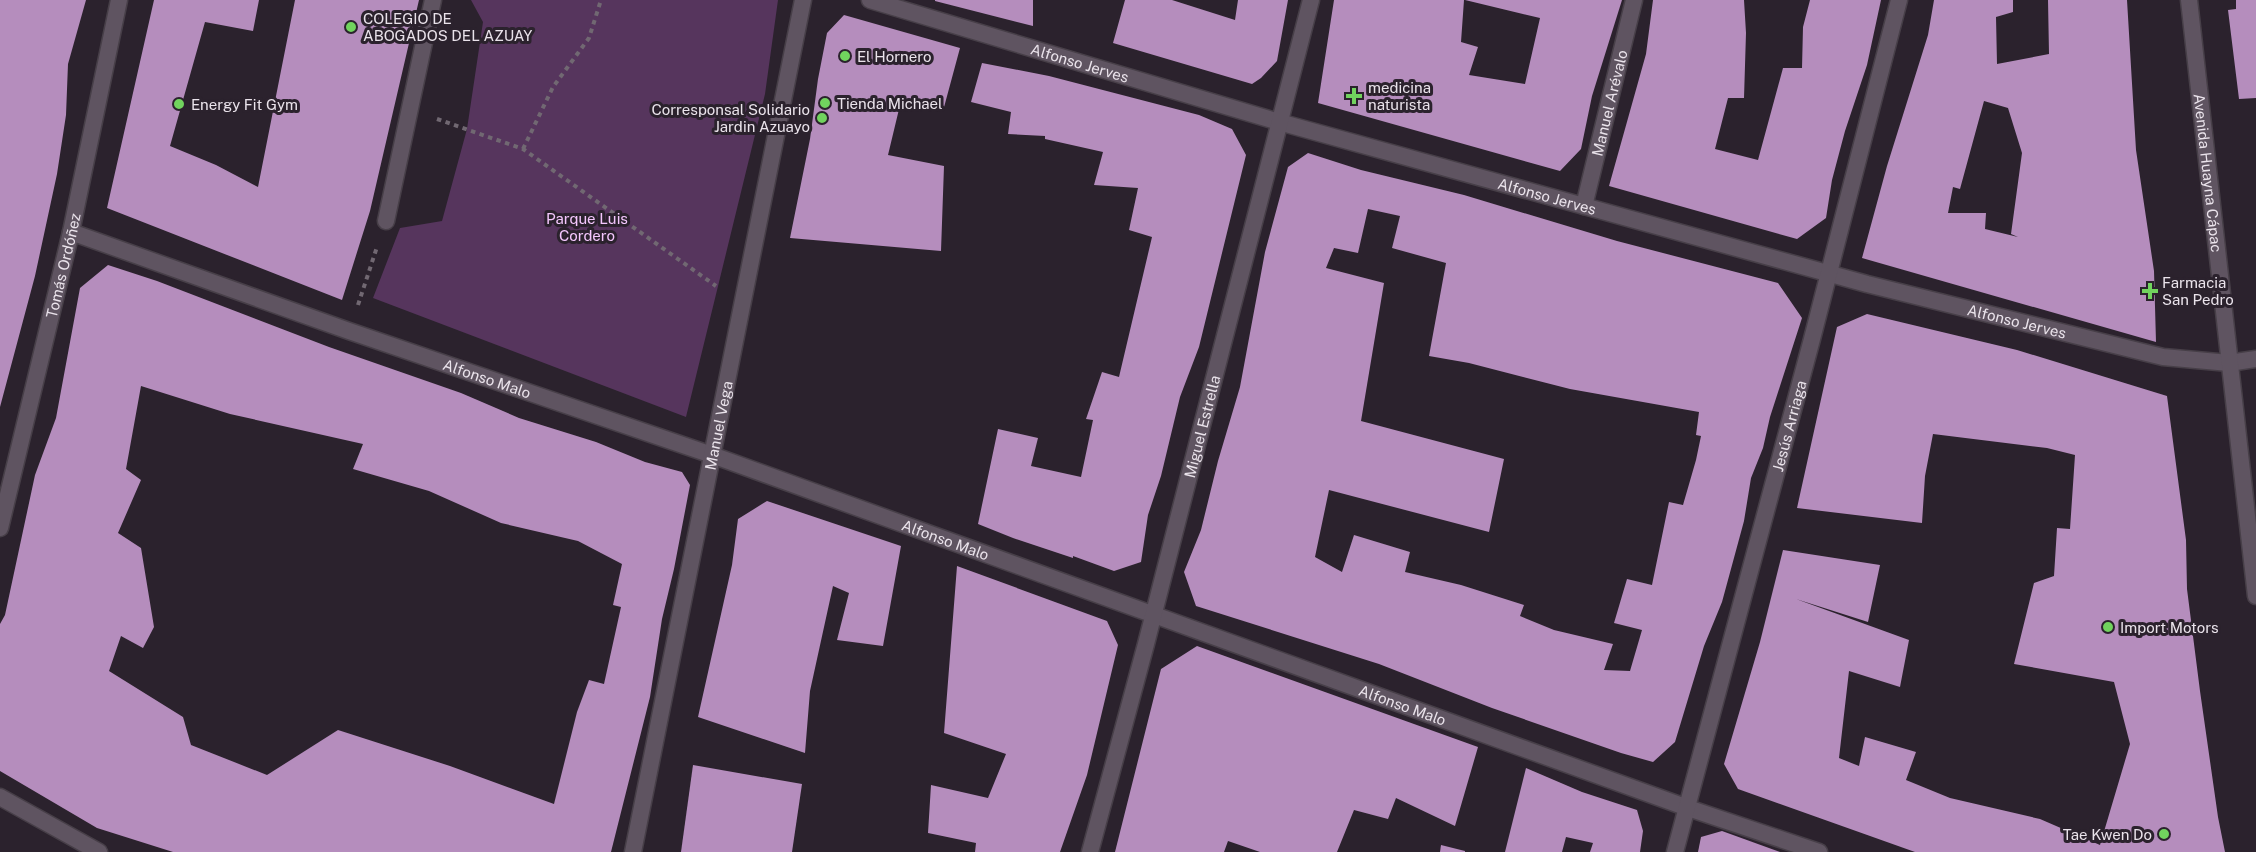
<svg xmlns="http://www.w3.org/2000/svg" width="2256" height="852" font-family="'Public Sans',sans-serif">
	<rect width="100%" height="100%" fill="#2b222d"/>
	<path fill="#56355d" d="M471 0H778L765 94 686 417 373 298 400 228 442 221 467 129 483 22Z"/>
	<g fill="#b58dbd" fill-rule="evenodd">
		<path d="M0 0H86L68 64 66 115 57 174 35 276 0 407Z"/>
		<path d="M154 0H259L253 31 205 22 170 146 216 165 258 187 295 0H419L370 211 342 300 107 208Z"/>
		<path d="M935 0H1033V26L935 1Z"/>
		<path d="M1125 0H1172L1235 20 1238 0H1288L1277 61 1261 78 1252 84 1113 43Z"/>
		<path d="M1334 0H1464L1461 42 1478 47 1469 75 1525 84 1540 18 1465 0H1622L1592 96 1581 149 1560 171 1318 103Z"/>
		<path d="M1653 0H1744L1746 33 1744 98H1728L1715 149 1758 160 1783 68H1802L1803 27 1810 0H1881L1867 65 1845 131 1832 180 1826 218 1797 239 1609 186 1646 54Z"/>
		<path d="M1934 0H2013V12L1996 17 1997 64 2049 54 2048 0H2127L2136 150 2154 271 2156 342 1862 258 1887 166 1928 35ZM1984 101 2008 108 2022 153 2011 234 2018 237 1985 229 1986 213H1948L1953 187 1960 189Z"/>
		<path d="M2236 0H2256V98L2239 99 2228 10 2236 9Z"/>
		<path d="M844 15 960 48 943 111 900 105 888 155 944 166 941 251 790 238 810 139 818 79 827 33Z"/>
		<path d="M982 63 1049 76 1199 115 1232 129 1246 155 1199 347 1180 397 1161 476 1148 515 1141 562 1114 571 1073 556V558L1013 538 978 524 998 429 1038 438 1031 466 1081 477 1093 420 1086 419 1102 372 1119 377 1152 237 1129 230 1138 188 1094 185 1103 152 1045 139V136L1008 134 1011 112 971 102Z"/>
		<path d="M1308 153 1361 170 1464 195 1617 241 1778 283 1802 318 1770 417 1763 448 1751 478 1744 521 1722 602 1704 646 1675 742 1653 762 1621 753 1492 708 1379 664 1196 606 1184 572 1201 530 1218 461 1240 387 1265 252 1288 167ZM1368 209 1400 216 1392 248 1446 263 1429 356 1469 363 1570 389 1699 412 1696 435 1701 436 1696 460 1683 505 1669 502 1652 585 1627 579 1614 623 1642 630 1630 671 1604 670 1613 644 1554 630 1520 616 1524 605 1461 585 1405 572 1410 552 1354 535 1342 572 1315 557 1329 490 1489 532 1504 459 1361 421 1384 283 1326 268 1334 248 1358 253Z"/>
		<path d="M108 265 157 281 329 347 461 393 519 418 596 442 645 462 682 472 690 485 674 569 662 619 650 697 611 852H173L97 828 0 771V624L5 615 35 475 56 418 80 288ZM141 386 230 414 363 444 353 469 429 491 501 523 578 541 622 564 613 605 621 607 604 684 589 680 577 712 554 804 450 766 338 730 267 775 191 745 183 717 109 671 121 636 143 648 154 627 141 548 118 533 141 480 126 469Z"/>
		<path d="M1867 314 2017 350 2167 396 2186 540 2187 589 2200 691 2218 817 2225 852H1915L1738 789 1724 764 1760 642 1783 550 1880 565 1868 622 1796 599 1909 640 1900 687 1849 671 1839 758 1859 766 1865 737 1916 752 1906 780 1950 798 2040 819 2100 845 2130 744 2114 682 2014 664 2034 583 2054 576 2057 528 2070 529 2075 455 2047 448 1933 434 1925 476 1922 523 1797 508 1837 327Z"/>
		<path d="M767 501 901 546 883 646 837 640 849 593 833 586 810 691 805 753 698 717 732 565 738 519Z"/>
		<path d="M957 566 1107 621 1118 645 1087 775 1060 852H975L976 843 928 833 931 785 988 798 1006 754 944 733Z"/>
		<path d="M1197 646 1478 747 1455 826 1396 798 1388 819 1354 810 1337 852H1260L1228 841 1224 852H1115L1161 669Z"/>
		<path d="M693 765 802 784 792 852H681Z"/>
		<path d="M1526 768 1582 792 1637 810 1643 831 1640 852H1590L1593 843 1566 837 1562 852H1505Z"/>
		<path d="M1722 831 1780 852H1698L1701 837Z"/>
		<path d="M1441 845 1465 851V852H1440Z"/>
	</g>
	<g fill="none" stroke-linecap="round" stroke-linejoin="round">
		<g stroke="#473f48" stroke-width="19">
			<g id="minor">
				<path id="s1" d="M870 0 1279 122 1867 284 2163 357 2229 363 2256 359"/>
				<path id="s2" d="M1584 206 1634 0"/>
				<path d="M386 221 433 0"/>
				<path id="s3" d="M71 232 349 331 712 455 1688 808 1819 852"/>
				<path id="s4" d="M0 528 71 232 119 0"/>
				<path id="s5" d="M633 852 803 0"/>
				<path id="s6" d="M1090 852 1146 644 1311 0"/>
				<path id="s7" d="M1675 852 1812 339 1899 0"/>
			</g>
		</g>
		<g stroke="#473f48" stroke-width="19">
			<g id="tertiary">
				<path id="s8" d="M2189 0 2256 596"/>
				<path d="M0 797 99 852"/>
			</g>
		</g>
		<g stroke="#716872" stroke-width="4" stroke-dasharray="4.5 4.5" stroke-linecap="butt">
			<path d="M437 119 523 149 716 286"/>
			<path d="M523 149 553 87 589 38 601 0"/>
			<path d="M358 305 377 247"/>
		</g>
		<use href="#minor" stroke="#5f5461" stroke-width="16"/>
		<use href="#tertiary" stroke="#5f5461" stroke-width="16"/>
	</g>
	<g fill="#71d35e" stroke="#2b222d" stroke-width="2">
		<circle cx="351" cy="27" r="6"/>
		<circle cx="845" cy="56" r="6"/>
		<path d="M1351 87h6v6h6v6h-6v6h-6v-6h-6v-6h6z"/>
		<circle cx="825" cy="103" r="6"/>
		<circle cx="179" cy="104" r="6"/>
		<circle cx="822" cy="118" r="6"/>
		<path d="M2147 282h6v6h6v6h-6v6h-6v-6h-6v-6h6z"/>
		<circle cx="2108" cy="627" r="6"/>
		<circle cx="2164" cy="834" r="6"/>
	</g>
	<g text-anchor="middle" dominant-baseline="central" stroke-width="6" stroke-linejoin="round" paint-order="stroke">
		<g font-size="15" fill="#eae3eb" stroke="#2b222d" text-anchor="start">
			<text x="363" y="18">COLEGIO DE<tspan x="363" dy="17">ABOGADOS DEL AZUAY</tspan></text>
			<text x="857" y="56">El Hornero</text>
			<text x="1368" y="87">medicina<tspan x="1368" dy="17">naturista</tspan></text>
			<text x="837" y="103">Tienda Michael</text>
			<text x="191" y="104">Energy Fit Gym</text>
			<text x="810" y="109" text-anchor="end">Corresponsal Solidario<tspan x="810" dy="17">Jardin Azuayo</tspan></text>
			<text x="2162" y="282">Farmacia<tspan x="2162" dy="17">San Pedro</tspan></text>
			<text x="2120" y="627">Import Motors</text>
			<text x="2152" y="834" text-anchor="end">Tae Kwen Do</text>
		</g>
		<g font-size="15" fill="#eae3eb" stroke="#2b222d">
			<text stroke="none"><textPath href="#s1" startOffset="219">Alfonso Jerves</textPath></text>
			<text stroke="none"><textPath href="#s2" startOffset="106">Manuel Arévalo</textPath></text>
			<text stroke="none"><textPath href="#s8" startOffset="174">Avenida Huayna Cápac</textPath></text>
			<text stroke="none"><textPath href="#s1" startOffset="705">Alfonso Jerves</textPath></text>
			<text stroke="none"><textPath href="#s4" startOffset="270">Tomás Ordóñez</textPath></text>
			<text stroke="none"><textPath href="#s1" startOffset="1191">Alfonso Jerves</textPath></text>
			<text stroke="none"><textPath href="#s3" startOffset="441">Alfonso Malo</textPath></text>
			<text stroke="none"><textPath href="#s5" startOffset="435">Manuel Vega</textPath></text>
			<text stroke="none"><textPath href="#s6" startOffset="440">Miguel Estrella</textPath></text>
			<text stroke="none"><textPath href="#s7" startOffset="441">Jesús Arriaga</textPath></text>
			<text stroke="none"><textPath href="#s3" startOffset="927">Alfonso Malo</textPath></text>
			<text stroke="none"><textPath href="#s3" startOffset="1413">Alfonso Malo</textPath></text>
		</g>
		<g font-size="15" fill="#f5c7fe" stroke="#2b222d">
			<text x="587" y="218">Parque Luis<tspan x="587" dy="17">Cordero</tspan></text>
		</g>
	</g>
</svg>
